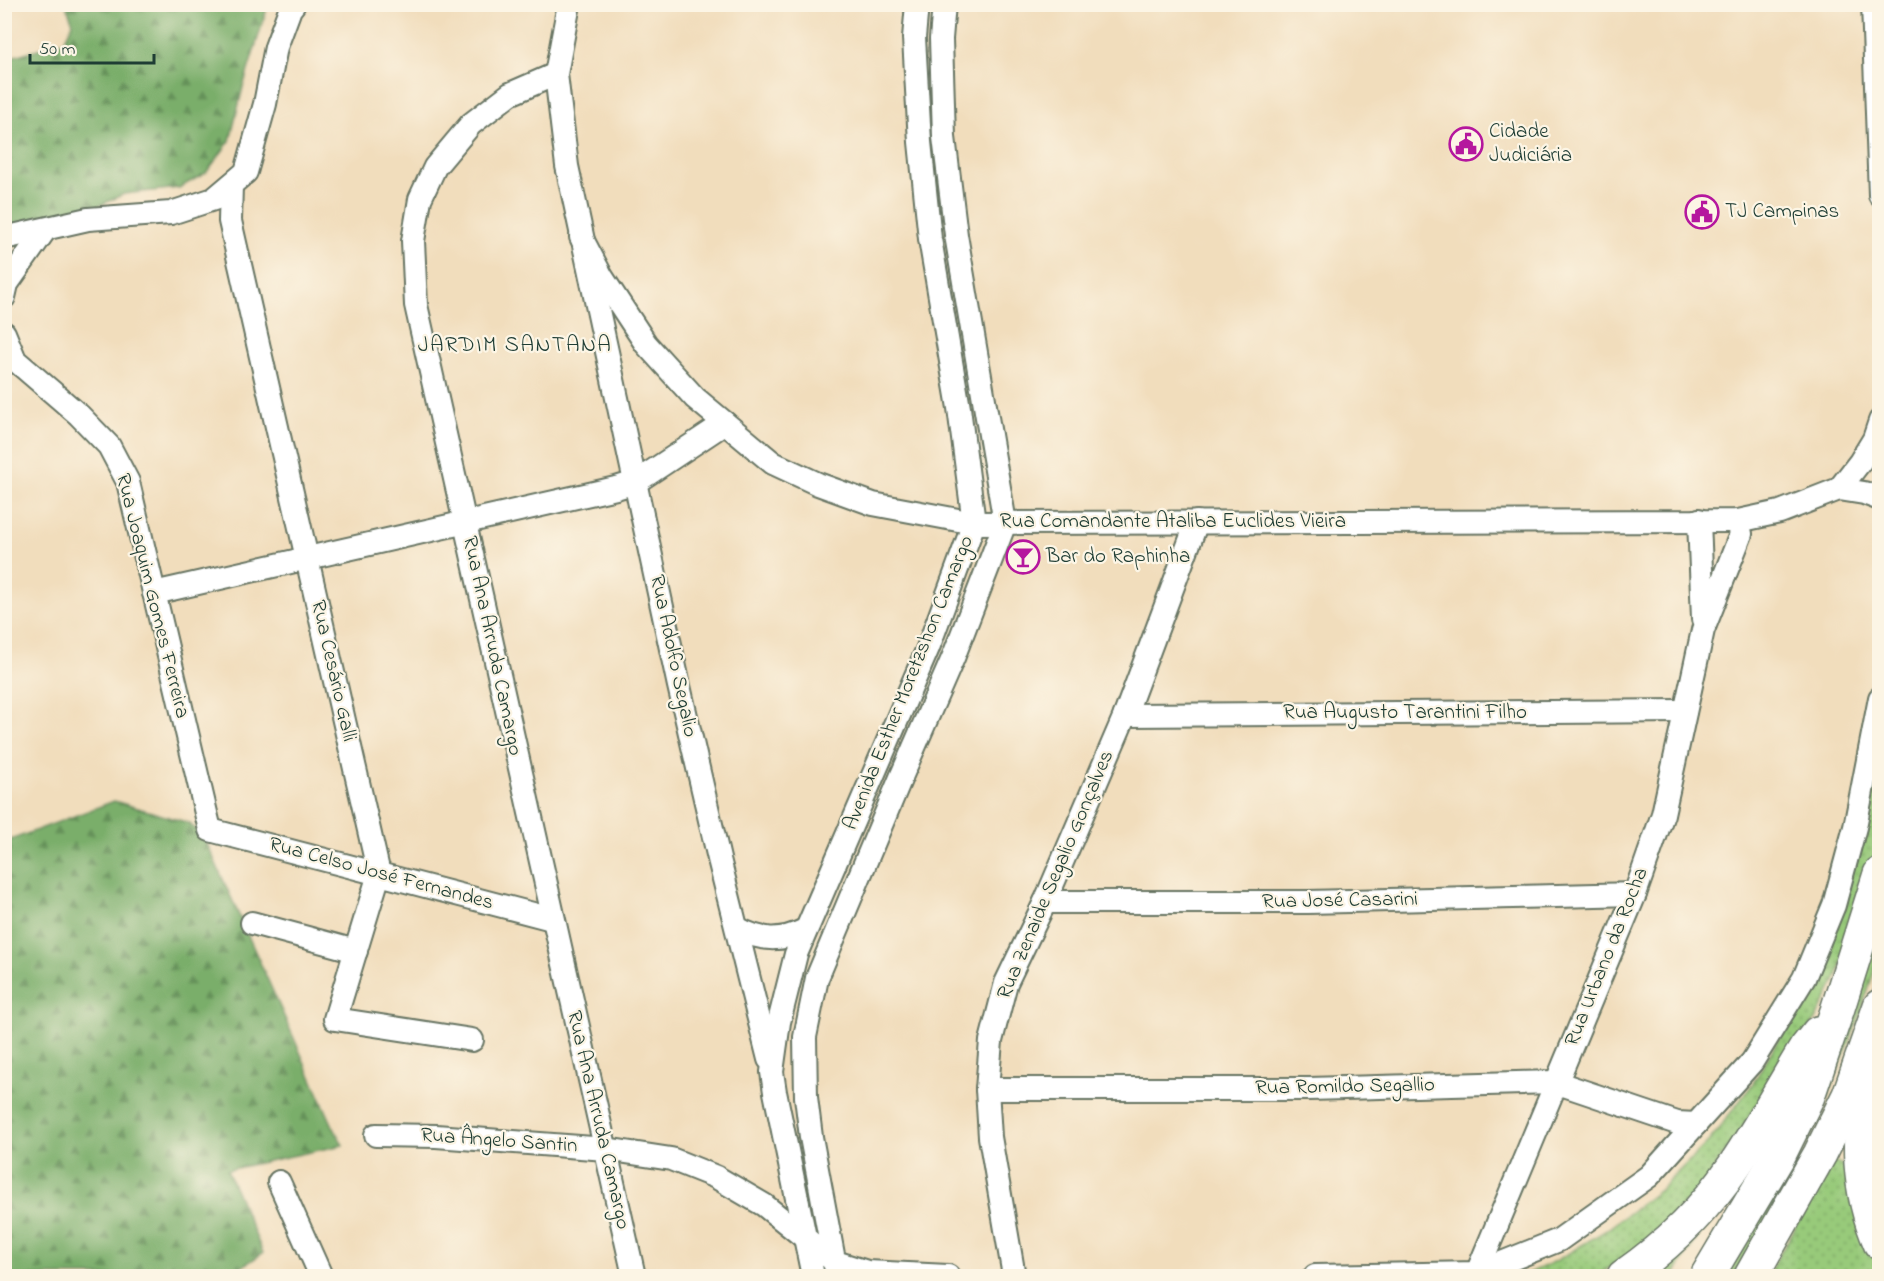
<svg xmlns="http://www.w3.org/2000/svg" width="1884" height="1281" font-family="'Indie Flower',sans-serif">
	<defs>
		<pattern id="grass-dots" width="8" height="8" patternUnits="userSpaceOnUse" patternTransform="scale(1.5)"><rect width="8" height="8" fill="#98ca7a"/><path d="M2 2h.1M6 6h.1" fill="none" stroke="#7ba565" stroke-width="1.8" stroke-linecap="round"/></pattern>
		<pattern id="forest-firs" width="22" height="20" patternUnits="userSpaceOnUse" patternTransform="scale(1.5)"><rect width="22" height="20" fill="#7aae6a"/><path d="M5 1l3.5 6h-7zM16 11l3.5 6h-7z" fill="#638f58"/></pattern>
	</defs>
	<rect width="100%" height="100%" fill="#fcf5e5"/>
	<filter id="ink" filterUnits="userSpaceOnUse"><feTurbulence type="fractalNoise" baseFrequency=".0167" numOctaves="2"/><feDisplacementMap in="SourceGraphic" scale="12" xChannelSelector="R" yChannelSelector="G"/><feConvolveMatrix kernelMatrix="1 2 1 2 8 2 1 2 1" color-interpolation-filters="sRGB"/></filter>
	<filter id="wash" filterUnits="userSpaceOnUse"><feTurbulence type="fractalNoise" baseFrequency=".008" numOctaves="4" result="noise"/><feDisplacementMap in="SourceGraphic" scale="24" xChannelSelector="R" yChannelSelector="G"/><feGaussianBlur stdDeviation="1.35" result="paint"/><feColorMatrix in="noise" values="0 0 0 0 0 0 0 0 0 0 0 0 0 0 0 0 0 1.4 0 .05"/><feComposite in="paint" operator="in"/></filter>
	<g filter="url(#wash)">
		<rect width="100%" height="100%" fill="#f1ddbc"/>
		<g fill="url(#grass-dots)" stroke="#5c8457" stroke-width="1.5">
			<path d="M1879 729 1880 845 1874 868 1835 982 1816 1018 1700 1190 1632 1253 1597 1276H1523L1556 1261 1605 1231 1661 1189 1710 1140 1752 1085 1794 1013Z"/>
			<path d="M1879 909V955L1858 1021 1819 1117 1773 1210 1733 1276H1719Z"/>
			<path d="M1834 1161 1850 1169 1879 1270V1276H1767Z"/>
			<path d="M1703 1229 1673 1276H1646Z"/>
		</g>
		<g fill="url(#forest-firs)" stroke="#4c764f" stroke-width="1.5">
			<path d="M66 5H268L243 87 230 141 206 173 179 188 124 194 69 220 5 231V59L64 41 73 23Z"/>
			<path d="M114 801 189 823 205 839 333 1126 343 1145 227 1170 263 1253 228 1276H5V842Z"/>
		</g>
	</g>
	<g filter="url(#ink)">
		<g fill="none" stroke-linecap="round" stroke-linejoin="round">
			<g stroke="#687564" stroke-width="26">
				<g id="minor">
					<path d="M569 4 556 74 567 166 679 686 719 859 769 1059"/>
					<path d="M1873 4 1880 195"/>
					<path d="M556 74 510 94 471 124 435 167 420 199 413 241 416 305 634 1276"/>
					<path d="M231 185 230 221 379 874 335 1019 472 1040"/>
					<path d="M581 237 602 277 646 344 695 398 773 463 818 484 873 504 974 523 1738 521 1780 512 1839 489 1860 462 1874 439 1880 421"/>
					<path d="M4 238 88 219 171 213 214 199 246 172 265 104 276 47 290 9 294 4"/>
					<path d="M4 297 7 284 45 230"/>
					<path d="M4 333 15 360 79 415 109 446 128 482 210 830 552 919"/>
					<path d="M1839 489 1864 493 1880 499"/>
					<path d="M1699 520 1703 619"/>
					<path d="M154 593 616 488 636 482 725 423"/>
					<path d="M1125 715 1685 711"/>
					<path d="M1045 902H1308L1635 894"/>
					<path d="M252 923 356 951"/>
					<path d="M737 928C760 941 781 942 805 930"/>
					<path d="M987 1089H1309L1555 1082 1677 1123 1696 1124"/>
					<path d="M376 1135 436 1136 606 1149 671 1159 716 1177 764 1205 835 1262 867 1272 948 1276"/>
					<path d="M279 1182 321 1276"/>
					<path d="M1477 1273 1635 894 1663 814 1703 630 1741 534 1738 521"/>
					<path d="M813 1276 775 1092 772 1072 779 1022 796 954 928 648 974 523 959 408 930 239 920 142 914 38 917 4"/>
					<path d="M837 1276 811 1137 806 1097 805 1037 817 978 902 775 953 658 1005 523 956 235 944 137 941 39 944 4"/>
					<path d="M1014 1276 990 1137 987 1089 991 1041 1006 983 1045 902 1125 715 1197 522"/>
					<path d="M1315 1276 1477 1273 1559 1240 1649 1176 1752 1062 1804 978 1834 905 1855 827 1880 698"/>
				</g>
			</g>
			<g stroke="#687564" stroke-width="36">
				<g id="highway">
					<path d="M1869 1081C1855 1135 1858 1192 1880 1243"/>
					<path d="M1624 1276C1666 1247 1705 1209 1734 1166 1760 1128 1782 1087 1806 1048L1818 1033"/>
					<path d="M1707 1276 1778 1157 1808 1096 1837 1011 1880 874"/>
					<path d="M1751 1276 1820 1154 1849 1095 1880 1006"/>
				</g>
			</g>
			<use href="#minor" stroke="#fff" stroke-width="22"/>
			<use href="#highway" stroke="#fff" stroke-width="33"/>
		</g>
	</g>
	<defs>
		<g id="civic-ring" transform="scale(1.725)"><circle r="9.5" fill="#fcf5e5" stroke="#b5179e" stroke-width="1.5"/><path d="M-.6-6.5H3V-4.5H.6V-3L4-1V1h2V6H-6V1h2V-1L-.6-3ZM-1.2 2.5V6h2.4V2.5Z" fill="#b5179e"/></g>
		<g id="bar-ring" transform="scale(1.725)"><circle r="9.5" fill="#fcf5e5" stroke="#b5179e" stroke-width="1.5"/><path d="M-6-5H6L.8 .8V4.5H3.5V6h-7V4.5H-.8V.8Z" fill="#b5179e"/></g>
	</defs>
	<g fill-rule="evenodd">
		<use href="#civic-ring" x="1466" y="144"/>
		<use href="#civic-ring" x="1702" y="212"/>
		<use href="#bar-ring" x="1023" y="557"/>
	</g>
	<g text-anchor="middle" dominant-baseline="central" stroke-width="4.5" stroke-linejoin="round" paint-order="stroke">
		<g font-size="21" fill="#1f3d34" stroke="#fcf5e5" text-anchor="start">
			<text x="1489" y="132">Cidade<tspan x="1489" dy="24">Judiciária</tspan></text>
			<text x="1725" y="212">TJ Campinas</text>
			<text x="1046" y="557">Bar do Raphinha</text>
		</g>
		<g font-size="21" fill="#1f3d34" stroke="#fcf5e5">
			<text x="1173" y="522">Rua Comandante Ataliba Euclides Vieira</text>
			<text transform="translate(152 596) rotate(76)">Rua Joaquim Gomes Ferreira</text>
			<text transform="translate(492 646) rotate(78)">Rua Ana Arruda Camargo</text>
			<text transform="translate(673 656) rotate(78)">Rua Adolfo Segalio</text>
			<text transform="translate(333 671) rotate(77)">Rua Cesário Galli</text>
			<text transform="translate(909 683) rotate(-68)">Avenida Esther Moretzshon Camargo</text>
			<text x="1405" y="713">Rua Augusto Tarantini Filho</text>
			<text transform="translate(381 874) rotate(15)">Rua Celso José Fernandes</text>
			<text transform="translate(1056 875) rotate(-67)">Rua Zenaide Segalio Gonçalves</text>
			<text transform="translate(1340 901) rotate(-1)">Rua José Casarini</text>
			<text transform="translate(1607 957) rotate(-68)">Rua Urbano da Rocha</text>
			<text transform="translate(1345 1087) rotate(-1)">Rua Romildo Segallio</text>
			<text transform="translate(598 1120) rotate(77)">Rua Ana Arruda Camargo</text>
			<text transform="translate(499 1141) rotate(4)">Rua Ângelo Santin</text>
		</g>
		<g font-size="22" letter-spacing="1.5" fill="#1f3d34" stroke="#fcf5e5">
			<text x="515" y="346">JARDIM SANTANA</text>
		</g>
	</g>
	<rect width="1884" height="1281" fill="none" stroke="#fcf5e5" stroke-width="24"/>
	<path d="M30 54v9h124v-9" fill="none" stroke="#1f3d34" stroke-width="3"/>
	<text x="39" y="54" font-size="18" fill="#1f3d34" stroke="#fcf5e5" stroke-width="4.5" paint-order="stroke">50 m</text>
</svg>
